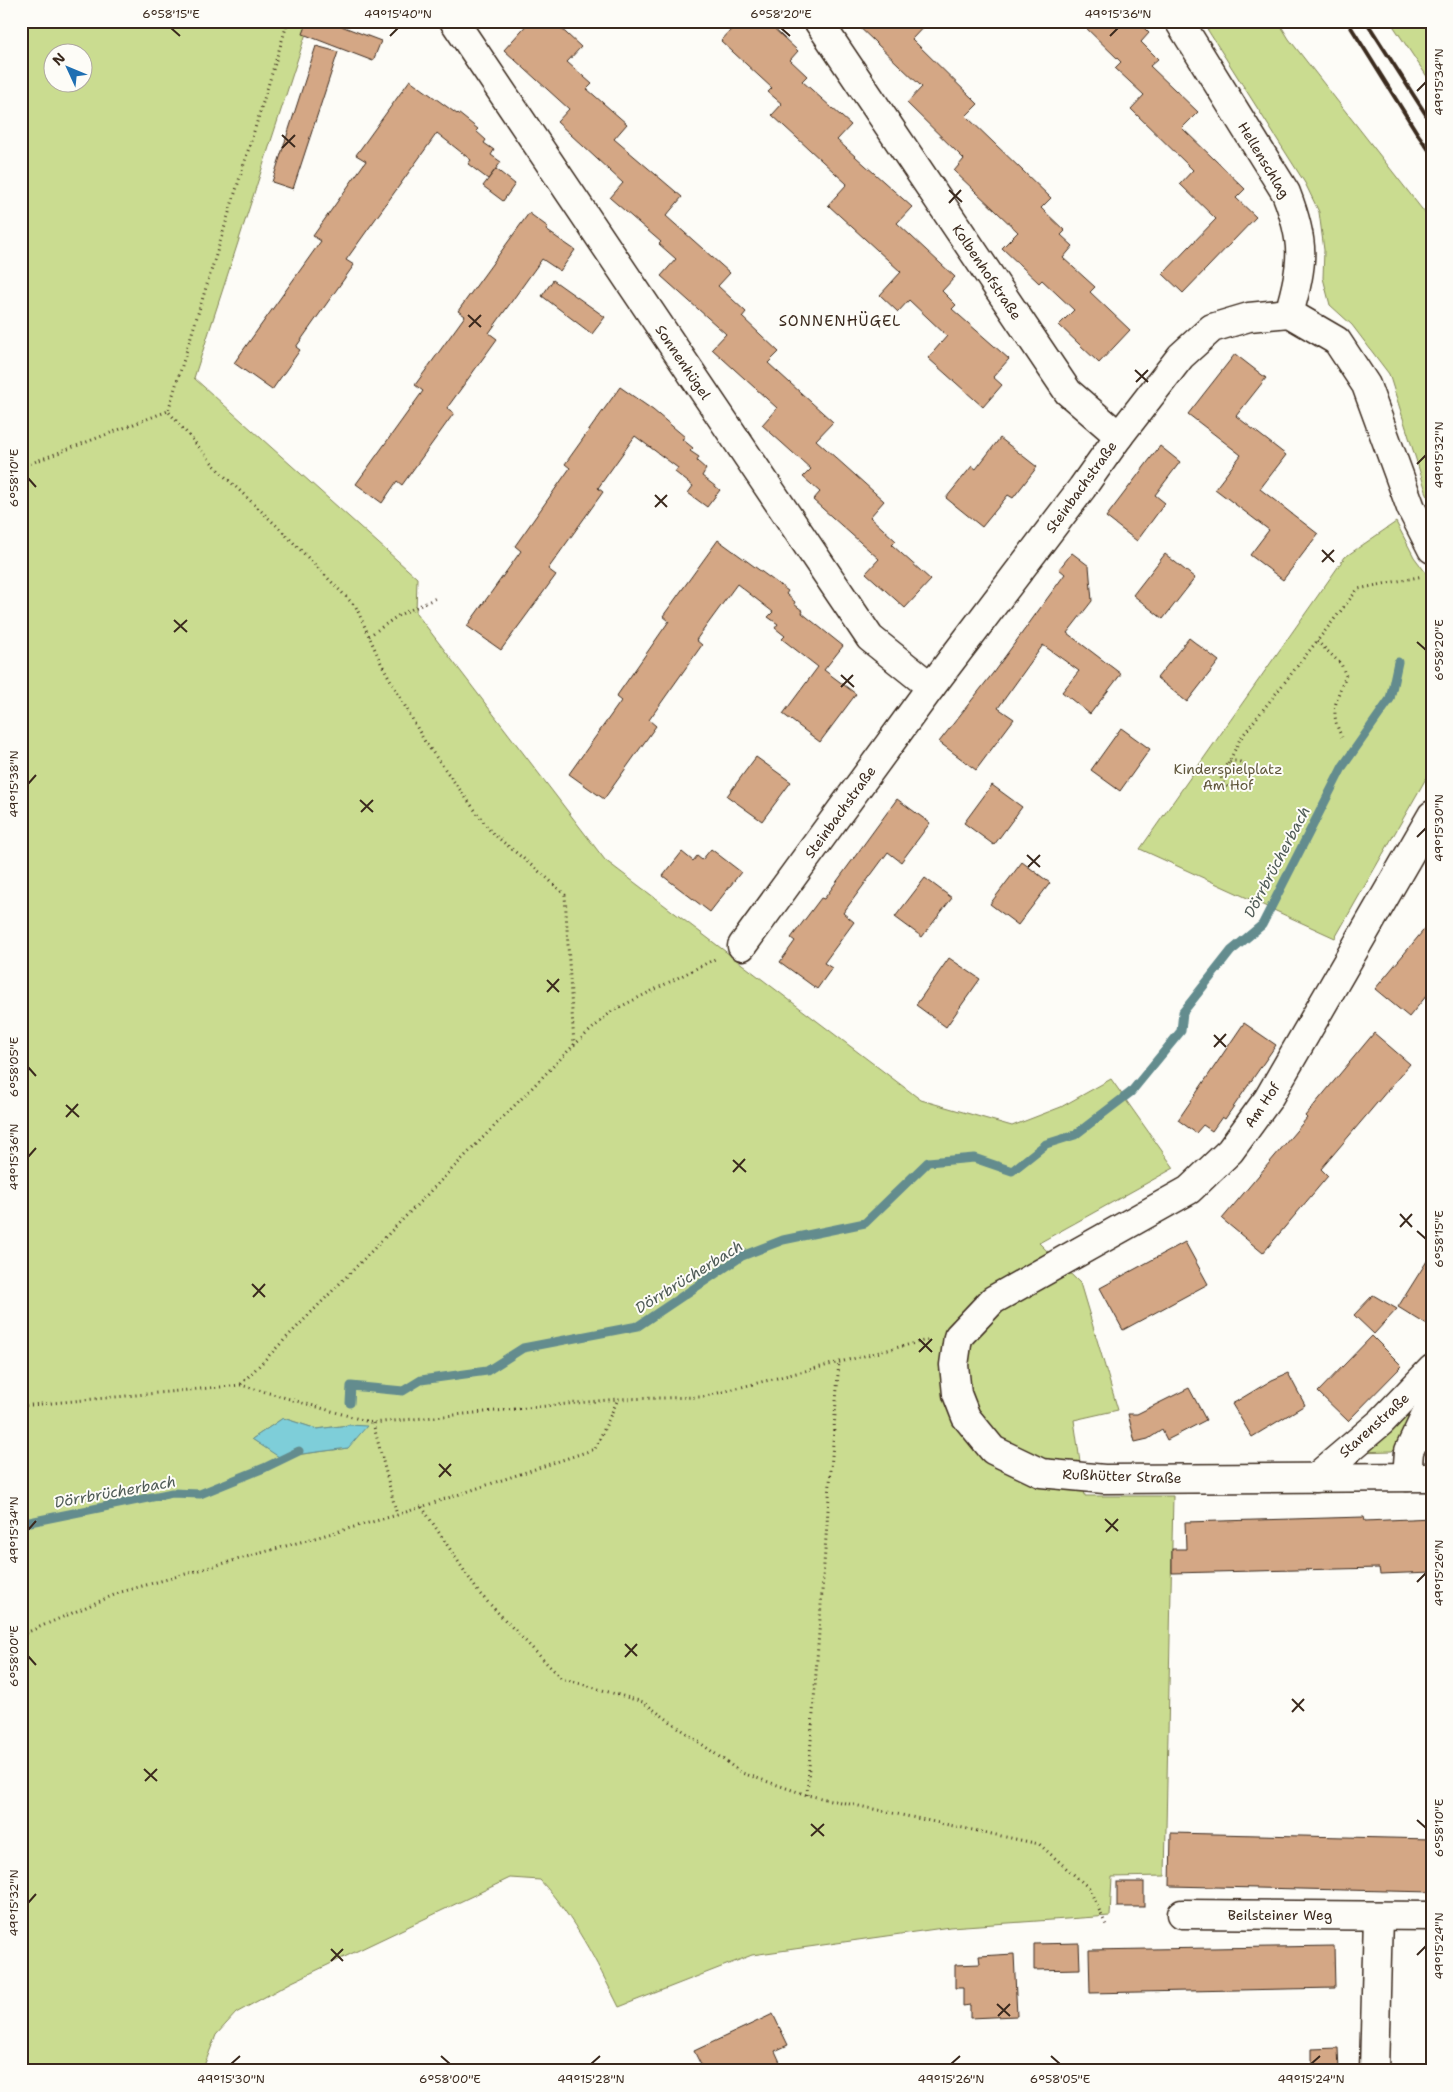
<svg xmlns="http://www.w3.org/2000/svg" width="1453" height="2092" font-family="'Shantell Sans',sans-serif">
	<rect width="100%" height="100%" fill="#fdfcf7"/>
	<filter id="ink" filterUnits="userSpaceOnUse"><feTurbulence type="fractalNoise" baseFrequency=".02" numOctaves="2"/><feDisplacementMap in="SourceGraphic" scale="10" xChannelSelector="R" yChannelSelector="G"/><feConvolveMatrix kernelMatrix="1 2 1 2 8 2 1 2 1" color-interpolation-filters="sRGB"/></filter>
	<g filter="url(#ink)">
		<g fill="#cadc90" stroke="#828357" fill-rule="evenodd">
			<path d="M21 21H310L194 378 417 578 416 613 605 860 921 1100 1012 1126 1061 1107 1111 1079 1174 1168 1039 1243 1080 1283 1118 1410 1074 1420 1085 1496H1173L1165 1876 1112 1877 1110 1916 950 1927 752 1955 619 2007C595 1959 576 1920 540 1880L510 1878 290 1983 236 2013 216 2035 202 2071H21ZM52 52H82V82H52ZM283 1418 317 1429 349 1425 348 1448 280 1457 252 1439Z"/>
			<path d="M1202 21H1278L1289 39 1432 222V510L1389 374 1352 325 1330 305 1323 278 1324 250 1319 212 1305 183Z"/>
			<path d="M1390 21H1432V84Z"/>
			<path d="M1396 522 1414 557 1432 581V768L1335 938 1140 849 1345 557Z"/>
			<path d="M1429 1381 1398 1445 1392 1451 1357 1452Z"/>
		</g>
		<path fill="#7eced9" stroke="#638c8e" d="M283 1418 317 1429 349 1425 367 1426 348 1448 279 1457 252 1439Z"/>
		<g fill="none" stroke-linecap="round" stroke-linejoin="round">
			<g stroke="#638c8e" stroke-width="9">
				<path d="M350 1403 351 1386 403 1391 421 1380 487 1371 523 1348 638 1326 742 1256 783 1240 865 1223 928 1162 974 1158 1012 1171 1046 1144 1075 1135 1131 1092 1181 1031 1183 1012 1231 951 1262 925 1343 766 1390 699 1398 662"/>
				<path d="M21 1522H30L172 1493 200 1494 264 1468 299 1451"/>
			</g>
		</g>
		<g fill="#d4a785" stroke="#3b2a1e">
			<path d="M308 21H328L381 41 373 61 303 34Z"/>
			<path d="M530 21H553L581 47 567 62 592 84 587 89 627 124 614 139 682 197 666 216 730 273 718 286 746 312 742 317 779 352 768 363 833 422 816 440 884 501 870 517 896 541 892 545 931 580 905 608 866 573 879 559 813 500 820 492 803 477 811 469 762 425 777 408 712 349 726 334 661 276 676 259 659 244 661 242 610 198 623 183 557 122 569 109 504 50Z"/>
			<path d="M739 21H766L798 51 790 60 807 76 802 81 851 125 837 140 912 207 897 223 955 277 942 291 956 305 952 309 1009 359 993 377 1002 385 983 407 928 358 947 336 909 300 898 312 880 295 901 272 828 205 847 184 772 115 782 104 768 92 772 88 721 41Z"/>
			<path d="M853 21H929L912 39 978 104 966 116 1051 198 1041 208 1065 231 1061 235 1073 246 1063 258 1095 287 1090 292 1130 330 1099 363 1059 325 1074 310 1042 280 1039 283 1002 248 1018 232 954 171 964 159 907 103 922 87Z"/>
			<path d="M1079 21H1137L1149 33 1141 42 1158 59 1150 66 1198 112 1182 128 1245 189 1236 198 1256 217 1183 293 1163 274 1216 219 1180 184 1193 170 1131 109 1144 95 1115 68 1121 62Z"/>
			<path d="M316 46 338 52 293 189 272 182Z"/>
			<path d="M410 80 457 114 458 113 478 129 476 131 486 140 484 143 494 150 491 155 501 162 488 179 468 164 471 160 437 133 346 260 354 265 296 347 300 350 272 390 234 363 321 241 313 236 366 161 356 155Z"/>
			<path d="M496 169 515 184 503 201 483 186Z"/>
			<path d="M529 213 548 227 546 230 575 250 560 271 542 259 489 333 497 339 447 408 454 413 402 485 397 481 382 503 356 484 423 391 415 385 465 316 458 311Z"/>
			<path d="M553 280 605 317 592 334 542 296Z"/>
			<path d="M1235 354 1266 378 1236 416 1286 455 1260 489 1318 534 1283 580 1250 555 1269 530 1215 489 1241 455 1188 414Z"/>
			<path d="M620 387 653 410 685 437 682 439 693 448 690 451 699 457 697 461 706 469 702 476 720 490 707 507 688 493 693 486 675 472 678 468 635 436 598 488 603 492 548 569 556 575 501 650 467 626 521 551 515 546 570 468 565 464Z"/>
			<path d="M1000 438 1037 467 1013 498 1008 495 982 527 946 498 972 466 976 469Z"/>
			<path d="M1160 446 1180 462 1155 495 1165 503 1137 541 1106 517Z"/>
			<path d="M718 540 788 591 786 594 795 602 794 604 803 611 802 613 843 646 824 670 856 694 820 742 783 714 818 667 782 639 785 636 775 628 778 624 768 617 773 612 737 584 696 640 702 645 649 720 656 726 604 799 569 774 621 701 616 697 669 621 663 616Z"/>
			<path d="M1072 553 1089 566 1092 601 1067 633 1121 674 1090 714 1062 692 1079 671 1043 645 998 708 1014 719 976 770 939 742 993 673 1065 574 1059 569Z"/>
			<path d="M1165 554 1195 578 1163 619 1133 595Z"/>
			<path d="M1189 638 1219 661 1187 702 1157 678Z"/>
			<path d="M1121 728 1150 749 1120 791 1091 770Z"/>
			<path d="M756 757 791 782 762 821 727 796Z"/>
			<path d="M992 785 1022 807 994 845 964 823Z"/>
			<path d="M897 799 930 823 901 862 888 852 843 913 854 922 824 963 832 968 817 989 780 962 795 941 791 938 821 898 824 899Z"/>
			<path d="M711 849 741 872 710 912 663 876 682 852 693 861 697 856 702 860Z"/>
			<path d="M1022 862 1050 883 1018 925 990 904Z"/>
			<path d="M925 878 952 898 922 937 895 917Z"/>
			<path d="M1432 920V989L1409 1017 1375 989Z"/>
			<path d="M949 958 980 979 946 1027 916 1005Z"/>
			<path d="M1244 1023 1276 1045 1225 1119 1222 1117 1212 1131 1203 1125 1196 1133 1178 1120Z"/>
			<path d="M1374 1033 1410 1064 1321 1169 1328 1176 1263 1253 1222 1219 1307 1118 1305 1116Z"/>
			<path d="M1185 1242 1208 1284 1123 1330 1100 1288Z"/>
			<path d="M1432 1253V1328L1398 1307Z"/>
			<path d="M1373 1295 1397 1309 1374 1334 1354 1315Z"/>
			<path d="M1372 1336 1402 1366 1348 1421 1318 1392Z"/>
			<path d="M1288 1373 1305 1405 1252 1437 1232 1404 1272 1380Z"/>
			<path d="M1189 1388 1206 1420 1167 1440 1162 1430 1148 1439 1135 1442 1128 1414H1137Z"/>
			<path d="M1364 1517 1365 1521 1432 1518V1572L1380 1574 1379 1568 1172 1573V1549H1186L1185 1522Z"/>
			<path d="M1171 1833 1432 1839V1892L1170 1886Z"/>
			<rect x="1117" y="1882" width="27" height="25"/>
			<path d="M1079 1943 1080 1969 1034 1970V1944Z"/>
			<path d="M1334 1946 1335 1988 1090 1993 1089 1950Z"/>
			<path d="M1014 1954 1017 2016 970 2018V2005L963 2006V1988H955V1965L980 1964 979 1956Z"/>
			<path d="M773 2014 788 2045 775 2051 784 2071H704L694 2051Z"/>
			<path d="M1338 2048 1339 2071H1312V2049Z"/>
		</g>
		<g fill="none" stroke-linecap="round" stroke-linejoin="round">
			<g stroke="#3b2a1e" stroke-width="31">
				<g id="street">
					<path d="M454 21 870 638 931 687"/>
					<path d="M818 21 1068 392 1119 436"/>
					<path d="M1179 21 1286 193C1305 242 1304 263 1289 313"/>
					<path d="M1432 815 1268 1099 1230 1151 1189 1190 993 1300 958 1337 954 1365 957 1394 966 1417 993 1450 1041 1473 1104 1479 1432 1477"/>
					<path d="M742 946 931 687 1082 488 1119 436 1181 356 1212 328 1249 317 1289 313 1337 341 1366 385 1411 508 1432 549"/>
					<path d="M1407 1477 1409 1451 1432 1402"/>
					<path d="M1315 1478 1381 1422 1432 1369"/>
					<path d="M1182 1914 1432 1916"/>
					<path d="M1374 2071 1378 1916"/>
				</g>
			</g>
			<g stroke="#3b2a1e" stroke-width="3" stroke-dasharray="1 4" stroke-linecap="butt">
				<path d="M288 21 168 411 220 472 278 527 356 607 381 663 425 742 491 832 547 878 565 895 574 1045"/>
				<path d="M21 467 168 411"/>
				<path d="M369 636 399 615 436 598"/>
				<path d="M1317 641 1341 664 1346 676C1336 699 1329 713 1342 737"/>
				<circle cx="1235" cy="775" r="14"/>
				<path d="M1228 764 1240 739 1358 589 1423 576"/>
				<path d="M241 1384 574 1045 612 1011 717 958"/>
				<path d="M21 1406 241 1385 373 1423 618 1399 702 1397 931 1339"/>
				<path d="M373 1423 397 1515"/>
				<path d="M422 1507 479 1593 561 1678 643 1702 742 1773 807 1795 1039 1844 1089 1888 1106 1925"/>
				<path d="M21 1635 121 1592 397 1515 595 1449 618 1399"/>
				<path d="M807 1795 839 1361"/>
			</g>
			<use href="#street" stroke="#fdfcf7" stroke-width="28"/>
			<g stroke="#3b2a1e" stroke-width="4">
				<path d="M1347 21 1419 136 1432 154"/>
				<path d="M1366 21 1432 124"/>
			</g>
		</g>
	</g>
	<path fill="none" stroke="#3b2a1e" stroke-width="2" d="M171 28 180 36M781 28 790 36M390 36 398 28M1110 36 1118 28M1417 91 1426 82M282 135 295 147M282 148 295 135M949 190 962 202M949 203 961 190M468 315 481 327M469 327 481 315M1135 370 1148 382M1136 382 1148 370M1417 464 1426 455M28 478 36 487M655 495 667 507M655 507 667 495M1322 550 1334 562M1322 562 1334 550M174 620 187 632M174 632 187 620M1417 642 1426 650M841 675 854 687M841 687 853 675M28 784 36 775M360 800 373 812M361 812 373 800M1417 837 1426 828M1027 855 1040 867M1028 867 1040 855M547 980 559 992M547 992 559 979M1214 1035 1226 1047M1214 1047 1226 1034M28 1067 36 1076M66 1105 79 1117M66 1117 78 1104M28 1157 36 1148M733 1160 746 1172M733 1172 745 1159M1400 1214 1412 1227M1400 1227 1412 1214M1417 1231 1426 1239M252 1284 265 1297M253 1297 265 1284M919 1339 932 1352M919 1352 932 1339M439 1464 451 1476M439 1477 451 1464M1105 1519 1118 1531M28 1530 36 1521M1106 1532 1118 1519M1417 1582 1426 1573M625 1644 637 1656M28 1656 36 1665M625 1657 637 1644M1292 1699 1304 1711M1292 1712 1304 1699M144 1769 157 1781M145 1781 157 1769M1417 1820 1426 1828M811 1824 824 1836M811 1836 824 1824M28 1903 36 1894M331 1949 343 1961M1417 1955 1426 1946M331 1961 343 1949M997 2004 1010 2016M998 2016 1010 2004M441 2056 450 2064M1051 2056 1060 2064M231 2064 240 2056M591 2064 600 2056M951 2064 960 2056M1311 2064 1320 2056"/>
	<g text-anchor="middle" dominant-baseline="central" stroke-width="4" stroke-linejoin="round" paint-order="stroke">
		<g font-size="14" fill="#3b2a1e" stroke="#fdfcf7">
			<text transform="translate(1264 160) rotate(59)">Hellenschlag</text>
			<text transform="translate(987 272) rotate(56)">Kolbenhofstraße</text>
			<text transform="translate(683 362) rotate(56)">Sonnenhügel</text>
			<text transform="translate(1081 487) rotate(-54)">Steinbachstraße</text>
			<text transform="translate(840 812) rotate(-54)">Steinbachstraße</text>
			<text transform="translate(1262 1105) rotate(-56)">Am Hof</text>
			<text transform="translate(1374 1425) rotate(-42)">Starenstraße</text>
			<text transform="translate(1122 1476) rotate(2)">Rußhütter Straße</text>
			<text x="1280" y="1915">Beilsteiner Weg</text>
		</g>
		<g font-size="14" fill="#5f563a" stroke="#fdfcf7">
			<text x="1228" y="769">Kinderspielplatz<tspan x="1228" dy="16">Am Hof</tspan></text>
		</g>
		<g font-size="15" letter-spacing="1" fill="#3b2a1e" stroke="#fdfcf7">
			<text x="840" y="321">SONNENHÜGEL</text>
		</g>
		<g font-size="15" font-style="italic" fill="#4f5b56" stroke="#fdfcf7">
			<text transform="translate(1277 862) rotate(-62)">Dörrbrücherbach</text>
			<text transform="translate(689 1277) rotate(-32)">Dörrbrücherbach</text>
			<text transform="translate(115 1492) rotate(-10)">Dörrbrücherbach</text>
		</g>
	</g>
	<rect width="1453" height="2092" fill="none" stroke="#fdfcf7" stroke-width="55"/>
	<g transform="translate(68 68) rotate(314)"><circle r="24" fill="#fdfcf7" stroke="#afa8a0"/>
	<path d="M0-4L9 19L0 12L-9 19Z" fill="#1f6fb2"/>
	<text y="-8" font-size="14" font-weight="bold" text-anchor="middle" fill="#3b2a1e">N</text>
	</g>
	<rect x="28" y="28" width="1398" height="2036" fill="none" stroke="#3b2a1e" stroke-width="2"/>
	<g font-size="12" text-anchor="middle" fill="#3b2a1e">
		<text x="171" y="18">6°58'15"E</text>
		<text x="398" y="18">49°15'40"N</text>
		<text x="781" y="18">6°58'20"E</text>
		<text x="1118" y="18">49°15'36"N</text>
		<text transform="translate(1439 82) rotate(-90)" y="4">49°15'34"N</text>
		<text transform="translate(1439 455) rotate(-90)" y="4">49°15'32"N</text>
		<text transform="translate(14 478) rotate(-90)" y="4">6°58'10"E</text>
		<text transform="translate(1439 650) rotate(-90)" y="4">6°58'20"E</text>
		<text transform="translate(14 784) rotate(-90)" y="4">49°15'38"N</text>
		<text transform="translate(1439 828) rotate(-90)" y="4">49°15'30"N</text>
		<text transform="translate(14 1067) rotate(-90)" y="4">6°58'05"E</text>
		<text transform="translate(14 1157) rotate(-90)" y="4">49°15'36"N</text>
		<text transform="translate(1439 1239) rotate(-90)" y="4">6°58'15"E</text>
		<text transform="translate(14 1530) rotate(-90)" y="4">49°15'34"N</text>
		<text transform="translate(1439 1573) rotate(-90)" y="4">49°15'26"N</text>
		<text transform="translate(14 1656) rotate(-90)" y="4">6°58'00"E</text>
		<text transform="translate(1439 1828) rotate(-90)" y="4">6°58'10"E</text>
		<text transform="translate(14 1903) rotate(-90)" y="4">49°15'32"N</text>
		<text transform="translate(1439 1946) rotate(-90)" y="4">49°15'24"N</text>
		<text x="231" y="2083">49°15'30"N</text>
		<text x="450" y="2083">6°58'00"E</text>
		<text x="591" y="2083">49°15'28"N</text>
		<text x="951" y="2083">49°15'26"N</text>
		<text x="1060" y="2083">6°58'05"E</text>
		<text x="1311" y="2083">49°15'24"N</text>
	</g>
</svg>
